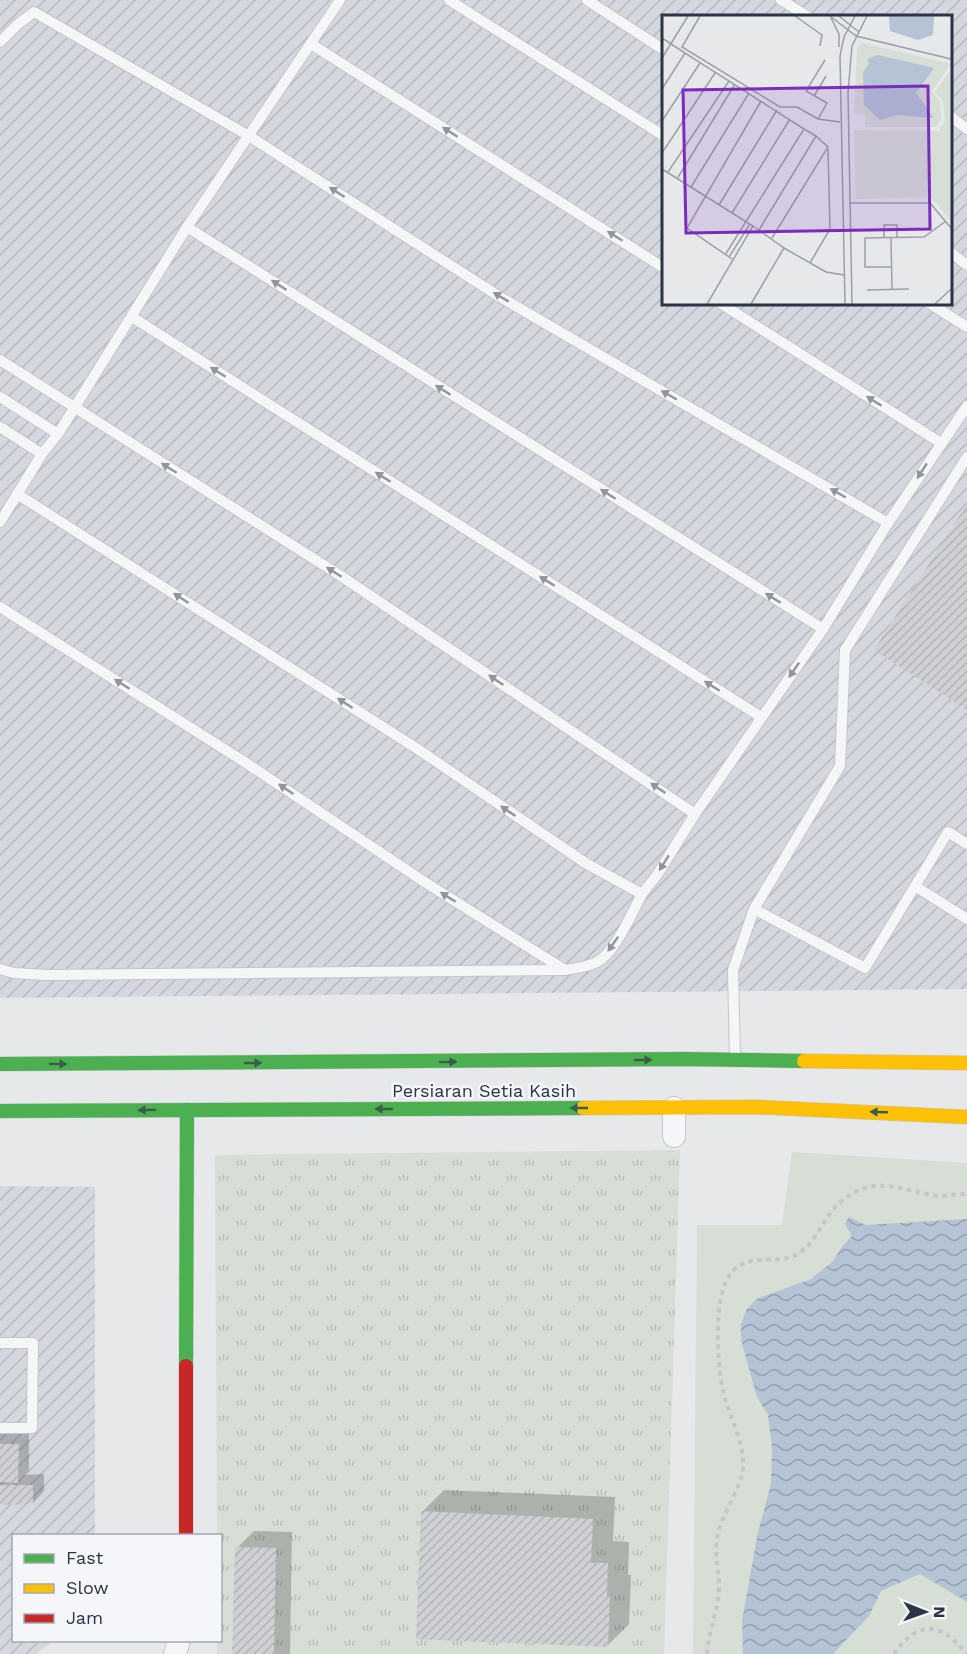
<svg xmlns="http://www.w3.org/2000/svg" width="967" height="1654" font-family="'Work Sans',sans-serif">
	<defs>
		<pattern id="industrial-furrows" width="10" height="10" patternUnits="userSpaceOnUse" patternTransform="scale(1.5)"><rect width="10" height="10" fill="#d4d7dd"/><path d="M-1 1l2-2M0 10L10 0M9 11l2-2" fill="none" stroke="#b6b9bf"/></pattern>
		<pattern id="grass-tufts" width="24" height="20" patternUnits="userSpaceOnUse" patternTransform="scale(1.5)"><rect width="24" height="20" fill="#d6ded6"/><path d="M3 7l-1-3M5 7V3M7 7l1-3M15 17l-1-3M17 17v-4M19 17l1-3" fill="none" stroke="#b8bfb9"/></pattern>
		<pattern id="water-waves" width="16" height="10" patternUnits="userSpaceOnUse" patternTransform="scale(1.5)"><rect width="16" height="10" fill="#b4c4d5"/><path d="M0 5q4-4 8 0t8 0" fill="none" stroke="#93a0af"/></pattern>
		<pattern id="building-hatch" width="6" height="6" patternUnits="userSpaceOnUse" patternTransform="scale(1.5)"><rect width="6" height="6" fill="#ced0d3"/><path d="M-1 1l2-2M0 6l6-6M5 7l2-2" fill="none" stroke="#b1b3b6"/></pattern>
	</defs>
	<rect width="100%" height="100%" fill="#e6e8ea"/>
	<g fill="url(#industrial-furrows)" fill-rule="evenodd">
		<path d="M0 0H967V989L0 998ZM664 16H950V303H664Z"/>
		<path d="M0 1186 95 1187V1535L14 1536V1640L53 1641 36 1654H0Z"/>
	</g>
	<path fill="url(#grass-tufts)" d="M680 1150 664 1654H217V1641L220 1640V1536L217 1535 215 1155Z"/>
	<path fill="#d6ded6" d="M792 1152 967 1163V1654H693L697 1225H782Z"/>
	<path fill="url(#water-waves)" d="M849 1217 866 1225 967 1219V1602L920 1574 881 1591 869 1616 833 1654H743L742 1621 758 1532 771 1484 772 1448 768 1415 757 1397 741 1340V1324L747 1309 756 1299 811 1279 833 1261 842 1247 852 1236 845 1224Z"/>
	<g fill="#0003">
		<path d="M0 1433H29V1470L24 1475 44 1474V1491L33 1503H0Z"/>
		<path d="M444 1490 615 1497 613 1541 629 1542 628 1575H631L629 1624 607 1646 422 1512Z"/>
		<path d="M254 1531 292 1532 290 1654H234L237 1548Z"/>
	</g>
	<g fill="url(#building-hatch)">
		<path d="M967 504V710L874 650Z"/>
		<path d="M0 1444H19L18 1483 0 1482Z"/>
		<path d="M0 1485H33V1504L0 1505Z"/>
		<path d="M421 1511 593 1519 591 1563H608L607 1596H610L608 1647 416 1639Z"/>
		<path d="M235 1547 276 1548 274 1654H232Z"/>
	</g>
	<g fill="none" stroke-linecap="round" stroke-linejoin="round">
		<g stroke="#c4c6c8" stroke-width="12">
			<g id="lane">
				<path d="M449 0 664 136"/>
				<path d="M587 0 664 50"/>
				<path d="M781 0 807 16"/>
				<path d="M0 42 18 24 34 12 249 136 500 297 888 523"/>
				<path d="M311 44 664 268"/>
				<path d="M950 116 967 129"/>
				<path d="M187 227 823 629"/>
				<path d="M950 252 967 265"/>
				<path d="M720 303 941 443"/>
				<path d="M929 303 967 327"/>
				<path d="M132 317 761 717"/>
				<path d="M0 360 341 576 695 814 823 629 888 523 967 406"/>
				<path d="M0 397 58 434"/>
				<path d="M0 427 42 454 58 434 187 227 340 0"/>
				<path d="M17 494 416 748 587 864 642 894 657 875 695 814"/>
				<path d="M0 522 42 454"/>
				<path d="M0 607 243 761 426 883 565 970C577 968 587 967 597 962 616 952 632 912 642 894"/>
				<path d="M915 886 967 919"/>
				<path d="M754 909 865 968 948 832 967 844"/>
				<path d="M0 969 14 973 46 975 563 970"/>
				<path d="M735 1057 733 970 754 909 840 766 845 650 967 457"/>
				<path d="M0 1343H33L32 1428H0"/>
			</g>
		</g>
		<g stroke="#c4c6c8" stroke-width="24">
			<g id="street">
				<path d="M674 1136V1108"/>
				<path d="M175 1654 179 1640"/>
			</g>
		</g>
		<g stroke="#c4c6c8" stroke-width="15">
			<g id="fast">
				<path d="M0 1064 683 1059 804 1061"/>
				<path d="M0 1111 583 1108"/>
				<path d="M186 1366 187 1110"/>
			</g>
		</g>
		<g stroke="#c4c6c8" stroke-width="15">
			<g id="slow">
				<path d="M804 1061 967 1063"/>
				<path d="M583 1108 756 1107 967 1117"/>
			</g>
		</g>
		<g stroke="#c4c6c8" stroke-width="15">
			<path id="jam" d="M186 1536V1366"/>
		</g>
		<g stroke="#c5c6ca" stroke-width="4" stroke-dasharray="4.5 4.5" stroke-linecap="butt">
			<path d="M707 1654C708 1633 717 1613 719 1592 720 1571 713 1555 718 1533 723 1514 741 1487 743 1469 745 1445 732 1422 725 1399 717 1371 711 1293 733 1271 752 1251 781 1267 801 1252 816 1241 823 1219 837 1205 870 1175 892 1187 931 1195 942 1197 955 1194 967 1194"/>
			<path d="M894 1654C917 1620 942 1621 966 1654"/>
		</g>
		<use href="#lane" stroke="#f5f6f7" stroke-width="10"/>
		<use href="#street" stroke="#f5f6f7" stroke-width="22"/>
		<use href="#fast" stroke="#4caf50" stroke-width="14"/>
		<use href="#slow" stroke="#ffc107" stroke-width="14"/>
		<use href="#jam" stroke="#c62828" stroke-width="14"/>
	</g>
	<defs><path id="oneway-solid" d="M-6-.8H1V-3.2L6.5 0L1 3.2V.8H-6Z" transform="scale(1.5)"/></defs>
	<g fill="#90959e">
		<use href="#oneway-solid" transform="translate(450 132) rotate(-148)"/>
		<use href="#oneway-solid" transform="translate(337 192) rotate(-147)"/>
		<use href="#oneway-solid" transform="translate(615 236) rotate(-148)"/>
		<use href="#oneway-solid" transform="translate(279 285) rotate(-147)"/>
		<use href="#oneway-solid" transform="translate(501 297) rotate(-149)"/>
		<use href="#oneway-solid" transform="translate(218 372) rotate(-148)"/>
		<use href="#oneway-solid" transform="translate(443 390) rotate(-148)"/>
		<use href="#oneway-solid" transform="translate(669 395) rotate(-150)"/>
		<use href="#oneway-solid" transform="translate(874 401) rotate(-148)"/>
		<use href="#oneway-solid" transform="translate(169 468) rotate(-148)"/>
		<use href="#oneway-solid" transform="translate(922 471) rotate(123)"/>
		<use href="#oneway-solid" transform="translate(383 477) rotate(-148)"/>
		<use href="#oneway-solid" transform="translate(838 493) rotate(-150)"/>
		<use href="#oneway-solid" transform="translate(608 494) rotate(-148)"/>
		<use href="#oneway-solid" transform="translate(334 572) rotate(-148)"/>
		<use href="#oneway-solid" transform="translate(547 581) rotate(-148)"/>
		<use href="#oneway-solid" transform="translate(181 598) rotate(-147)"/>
		<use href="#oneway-solid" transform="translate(773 598) rotate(-148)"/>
		<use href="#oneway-solid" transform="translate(794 670) rotate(125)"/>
		<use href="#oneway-solid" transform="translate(496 680) rotate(-146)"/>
		<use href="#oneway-solid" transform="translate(122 684) rotate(-148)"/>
		<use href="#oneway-solid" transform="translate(712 686) rotate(-148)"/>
		<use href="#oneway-solid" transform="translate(345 703) rotate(-147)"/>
		<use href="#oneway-solid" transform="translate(658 788) rotate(-146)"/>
		<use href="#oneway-solid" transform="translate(286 789) rotate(-146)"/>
		<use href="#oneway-solid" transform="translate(508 811) rotate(-146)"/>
		<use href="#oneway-solid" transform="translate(664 863) rotate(122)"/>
		<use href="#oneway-solid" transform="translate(448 897) rotate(-148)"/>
		<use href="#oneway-solid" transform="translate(613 944) rotate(125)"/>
	</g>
	<g fill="#375f49">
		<use href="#oneway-solid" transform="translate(643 1060) rotate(-1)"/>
		<use href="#oneway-solid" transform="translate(448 1062) rotate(-1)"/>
		<use href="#oneway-solid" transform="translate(253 1063) rotate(-1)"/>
		<use href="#oneway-solid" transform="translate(58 1064)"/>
		<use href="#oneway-solid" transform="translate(579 1108) rotate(180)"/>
		<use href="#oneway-solid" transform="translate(384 1109) rotate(180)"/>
		<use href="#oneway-solid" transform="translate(147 1110) rotate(179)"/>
		<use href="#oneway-solid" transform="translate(879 1112) rotate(-178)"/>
	</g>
	<g text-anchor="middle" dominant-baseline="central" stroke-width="5" stroke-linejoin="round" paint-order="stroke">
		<g font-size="18" fill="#2b3445" stroke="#f4f6f9">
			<text x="484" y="1090">Persiaran Setia Kasih</text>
		</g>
	</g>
	<g transform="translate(662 15)">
		<rect width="290" height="290" fill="#e6e8ea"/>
		<path d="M289 54V206L269 182 194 184 192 115 277 116 283 106 281 86 273 77Z" fill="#d6ded6"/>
		<path d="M200 28 289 49 270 76 278 86 279 103 274 112H203V100L192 98 195 33Z" fill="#d6ded6"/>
		<path d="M227 1H272L271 20 256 25 228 16ZM216 40 272 53 254 78 272 103 236 100 218 105 202 90 201 57 207 49 205 44Z" fill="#b4c4d5"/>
		<path fill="none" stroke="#9ba0a8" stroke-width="1.5" d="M38 1 20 32 118 92H135L156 104 178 107M133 1 160 20 158 31M168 1 194 21 289 44M177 1 197 17M169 3 177 19V32M0 23 23 38M0 43 26 1M0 74 23 38 142 114 63 240M152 81 164 61M156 104 165 88 144 76 163 45M0 106 38 48M0 138 53 58M0 154 91 211 45 289M6 157 67 66M15 164 73 69M29 172 87 78M187 188H268L289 213M57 190 115 95M70 198 128 104M97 215 154 121 142 114M110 223 166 132 154 121M222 223V210H235V223M229 223 230 274M122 233 164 257 182 260M67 242 88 209M70 244 25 213 99 86M148 248 168 214 166 134M230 252H203V223L262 222 284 206M205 275 247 274M89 289 122 233 91 211M183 289 178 41 182 22 193 1M190 289 186 77 190 31 205 1M273 289 289 274"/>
		<path fill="#7b2cbf" fill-opacity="0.15" stroke="#7b2cbf" stroke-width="3" d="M266 71 268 214 24 218 21 75Z"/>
		<rect width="290" height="290" fill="none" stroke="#2b3445" stroke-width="3"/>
	</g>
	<rect x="12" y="1534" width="210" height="108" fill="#f4f6f9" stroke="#a4a8b1" stroke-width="1.5"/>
	<rect x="24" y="1554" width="30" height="9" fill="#4caf50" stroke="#a4a8b1" stroke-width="1.5"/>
	<text x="66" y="1564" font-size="18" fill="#2b3445">Fast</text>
	<rect x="24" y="1584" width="30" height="9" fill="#ffc107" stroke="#a4a8b1" stroke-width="1.5"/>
	<text x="66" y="1594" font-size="18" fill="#2b3445">Slow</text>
	<rect x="24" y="1614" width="30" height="9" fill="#c62828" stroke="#a4a8b1" stroke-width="1.5"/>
	<text x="66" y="1624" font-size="18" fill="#2b3445">Jam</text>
	<g transform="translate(925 1612) rotate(91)" stroke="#f4f6f9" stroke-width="4.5" paint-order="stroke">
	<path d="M0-4.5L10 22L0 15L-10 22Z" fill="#2b3445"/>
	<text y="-9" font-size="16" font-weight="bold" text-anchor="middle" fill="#2b3445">N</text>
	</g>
</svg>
